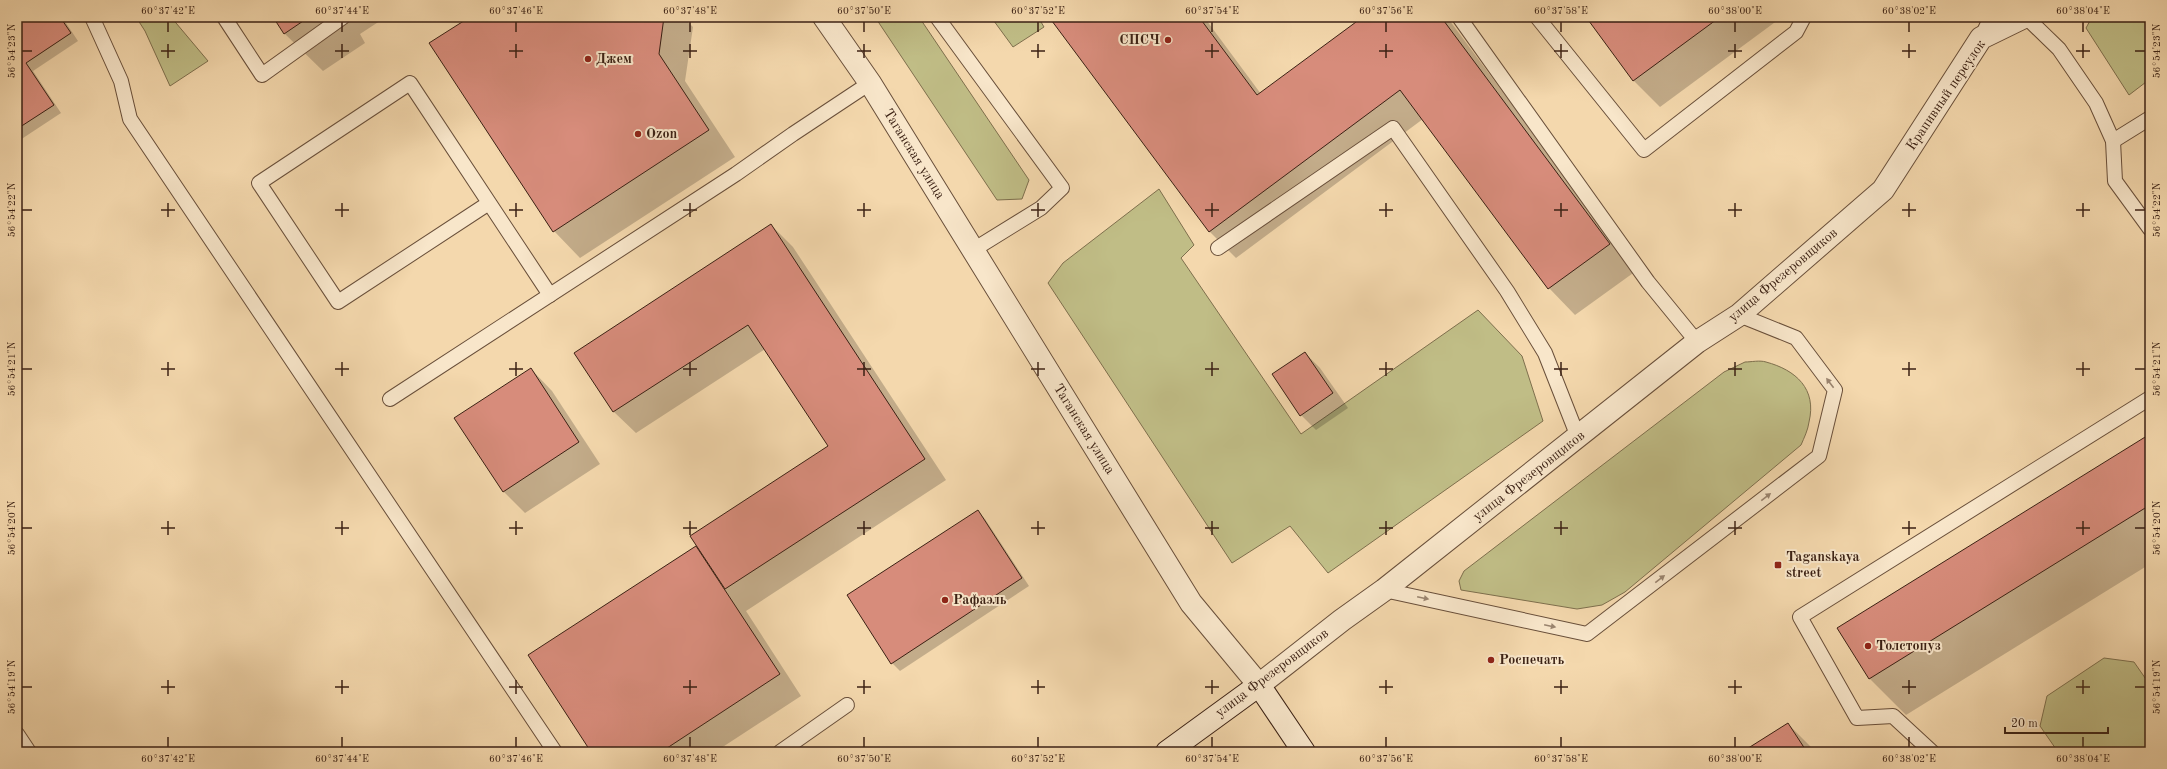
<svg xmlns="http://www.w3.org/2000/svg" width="2167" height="769" font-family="'Old Standard TT',serif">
	<rect width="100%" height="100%" fill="#f4d8ad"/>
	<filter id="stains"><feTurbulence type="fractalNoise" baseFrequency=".005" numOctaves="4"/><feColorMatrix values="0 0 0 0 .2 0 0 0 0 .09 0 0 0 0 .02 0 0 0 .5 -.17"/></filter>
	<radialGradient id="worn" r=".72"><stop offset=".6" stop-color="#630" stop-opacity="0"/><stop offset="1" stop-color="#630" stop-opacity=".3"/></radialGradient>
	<g fill="#c0bd86" stroke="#7e6f4d">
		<path d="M136 17H171L208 61 170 86 145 31Z"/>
		<path d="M875 17H919L1029 180 1022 199 997 200Z"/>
		<path d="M991 17H1038L1044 27 1013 47Z"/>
		<path d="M2092 17H2150V79L2129 95 2086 28Z"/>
		<path d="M1159 189 1194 245 1181 258 1301 434 1478 310 1522 356 1543 421 1328 573 1290 526 1232 563 1048 283 1063 263Z"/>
		<path d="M1745 362C1751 362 1760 360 1766 362 1796 370 1817 389 1809 422 1808 430 1804 438 1801 445L1625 592 1602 605 1577 609 1461 590 1459 581 1464 571 1724 372Z"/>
		<path d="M2104 658 2134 662 2150 685V752H2058L2040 726 2047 696Z"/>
	</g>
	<g fill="#0003">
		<path d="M17 17H62L78 41 33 71 61 113 17 142Z"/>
		<path d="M274 17H386L360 34 365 43 323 71 284 33Z"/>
		<path d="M472 17H683L693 27 685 81 735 157 580 258 554 231Z"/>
		<path d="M1051 17H1204L1261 94 1357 22 1353 17H1447L1636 271 1575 315 1549 288 1423 119 1236 258 1209 231Z"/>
		<path d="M1587 17H1782L1660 107 1634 81Z"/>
		<path d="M771 225 793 247 946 480 746 611 801 696 715 752H592L529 655 698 546 829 446 765 349 636 433 614 412 576 353Z"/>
		<path d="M1305 353 1320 368 1348 408 1316 430 1301 415Z"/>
		<path d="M531 369 552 391 600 464 525 513 503 491Z"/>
		<path d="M2150 436V564L1906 715 1869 678Z"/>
		<path d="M978 511 985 519 1029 586 900 671 892 663Z"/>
		<path d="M1788 724 1816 752H1744Z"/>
	</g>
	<g fill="#d78c7b" stroke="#3b2114">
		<path d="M17 17H60L71 33 26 63 54 105 17 129Z"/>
		<path d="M273 17H309L284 34Z"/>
		<path d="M470 17H664L659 54 709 130 553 232 429 43Z"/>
		<path d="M1049 17H1199L1257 95 1356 22 1352 17H1441L1610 244 1548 289 1400 90 1209 232Z"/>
		<path d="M1586 17H1720L1633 81Z"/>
		<path d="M771 224 925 459 725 589 690 536 828 446 748 325 613 412 574 353Z"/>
		<path d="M1305 352 1333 393 1300 416 1272 374Z"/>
		<path d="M531 368 579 442 503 492 454 418Z"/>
		<path d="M2150 434V505L1869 679 1837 628Z"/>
		<path d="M978 510 1022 578 891 664 847 595Z"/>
		<path d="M696 546 780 674 661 752H591L528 655Z"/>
		<path d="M1788 723 1807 752H1742Z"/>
	</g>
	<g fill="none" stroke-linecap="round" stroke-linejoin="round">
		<g stroke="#694f3a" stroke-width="16">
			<g id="service">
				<path d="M92 17 121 81 130 119 555 752"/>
				<path d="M224 17 262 75 343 17"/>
				<path d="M937 17 1062 188 1041 208 973 250"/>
				<path d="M1459 17 1648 282 1697 342"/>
				<path d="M1537 17 1644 150 1796 32 1804 17"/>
				<path d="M2026 17 2059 49 2096 103 2113 141 2115 181 2150 229"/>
				<path d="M1981 38 1991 17"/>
				<path d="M2113 141 2150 118"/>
				<path d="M489 203 338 302 259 183 410 83 550 295"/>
				<path d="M1218 248 1393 128 1507 291 1545 353 1578 437"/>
				<path d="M390 399 736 174 793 134 870 83"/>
				<path d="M1384 590 1587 634 1819 456 1835 390 1796 338 1739 315"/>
				<path d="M17 734 29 752"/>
				<path d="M780 752 847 705"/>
				<path d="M1932 752 1893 716 1857 718 1800 617 2150 398"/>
			</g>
		</g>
		<g stroke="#694f3a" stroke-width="24">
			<path id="minor" d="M824 17 870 83 1191 603 1259 685 1342 620 1384 590 1697 342 1739 315 1883 190 1981 38 2024 17"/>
		</g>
		<g stroke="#3b2114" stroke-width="24">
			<path id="secondary" d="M1167 752 1259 685 1304 752"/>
		</g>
		<use href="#service" stroke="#f8e6ca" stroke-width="14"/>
		<use href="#minor" stroke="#f8e6ca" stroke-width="22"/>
		<use href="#secondary" stroke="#f8e6ca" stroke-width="22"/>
	</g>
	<defs><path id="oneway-solid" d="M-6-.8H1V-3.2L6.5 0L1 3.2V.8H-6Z"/></defs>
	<g fill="#9a846f">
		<use href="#oneway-solid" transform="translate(1830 383) rotate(-127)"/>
		<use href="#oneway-solid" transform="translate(1766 497) rotate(-38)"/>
		<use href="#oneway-solid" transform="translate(1660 579) rotate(-38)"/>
		<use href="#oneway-solid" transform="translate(1423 598) rotate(12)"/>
		<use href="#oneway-solid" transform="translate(1550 626) rotate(12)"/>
	</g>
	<path fill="none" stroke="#3b2114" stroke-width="1.5" d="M168 22V32M342 22V32M516 22V32M690 22V32M864 22V32M1038 22V32M1212 22V32M1386 22V32M1561 22V32M1735 22V32M1909 22V32M2083 22V32M168 44V58M342 44V58M516 44V58M690 44V58M864 44V58M1038 44V58M1212 44V58M1386 44V58M1561 44V58M1735 44V58M1909 44V58M2083 44V58M22 51H32M161 51H175M335 51H349M509 51H523M683 51H697M857 51H871M1031 51H1045M1205 51H1219M1379 51H1393M1554 51H1568M1728 51H1742M1902 51H1916M2076 51H2090M2135 51H2145M168 203V217M342 203V217M516 203V217M690 203V217M864 203V217M1038 203V217M1212 203V217M1386 203V217M1561 203V217M1735 203V217M1909 203V217M2083 203V217M22 210H32M161 210H175M335 210H349M509 210H523M683 210H697M857 210H871M1031 210H1045M1205 210H1219M1379 210H1393M1554 210H1568M1728 210H1742M1902 210H1916M2076 210H2090M2135 210H2145M168 362V376M342 362V376M516 362V376M690 362V376M864 362V376M1038 362V376M1212 362V376M1386 362V376M1561 362V376M1735 362V376M1909 362V376M2083 362V376M22 369H32M161 369H175M335 369H349M509 369H523M683 369H697M857 369H871M1031 369H1045M1205 369H1219M1379 369H1393M1554 369H1568M1728 369H1742M1902 369H1916M2076 369H2090M2135 369H2145M168 521V535M342 521V535M516 521V535M690 521V535M864 521V535M1038 521V535M1212 521V535M1386 521V535M1561 521V535M1735 521V535M1909 521V535M2083 521V535M22 528H32M161 528H175M335 528H349M509 528H523M683 528H697M857 528H871M1031 528H1045M1205 528H1219M1379 528H1393M1554 528H1568M1728 528H1742M1902 528H1916M2076 528H2090M2135 528H2145M168 680V694M342 680V694M516 680V694M690 680V694M864 680V694M1038 680V694M1212 680V694M1386 680V694M1561 680V694M1735 680V694M1909 680V694M2083 680V694M22 687H32M161 687H175M335 687H349M509 687H523M683 687H697M857 687H871M1031 687H1045M1205 687H1219M1379 687H1393M1554 687H1568M1728 687H1742M1902 687H1916M2076 687H2090M2135 687H2145M168 737V747M342 737V747M516 737V747M690 737V747M864 737V747M1038 737V747M1212 737V747M1386 737V747M1561 737V747M1735 737V747M1909 737V747M2083 737V747"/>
	<g fill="#8f2418" stroke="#f8e6ca" stroke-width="1.5">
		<circle cx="1168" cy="40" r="4"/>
		<circle cx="588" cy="59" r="4"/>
		<circle cx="638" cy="134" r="4"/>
		<rect x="1774" y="561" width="8" height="8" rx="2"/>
		<circle cx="945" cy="600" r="4"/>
		<circle cx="1868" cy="646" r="4"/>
		<circle cx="1491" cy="660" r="4"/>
	</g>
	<g text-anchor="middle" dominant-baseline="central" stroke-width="4" stroke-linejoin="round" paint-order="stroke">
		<g font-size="14" font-weight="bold" fill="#3b2114" stroke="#f8e6ca" text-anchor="start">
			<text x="1160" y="40" text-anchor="end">СПСЧ</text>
			<text x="596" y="59">Джем</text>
			<text x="646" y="134">Ozon</text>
			<text x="1786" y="557">Taganskaya<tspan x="1786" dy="16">street</tspan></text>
			<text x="953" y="600">Рафаэль</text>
			<text x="1876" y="646">Толстопуз</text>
			<text x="1499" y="660">Роспечать</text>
		</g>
		<g font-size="14" fill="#3b2114" stroke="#f8e6ca">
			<text transform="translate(1946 95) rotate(-56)">Крапивный переулок</text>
			<text transform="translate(914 154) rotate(58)">Таганская улица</text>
			<text transform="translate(1783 275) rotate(-40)">улица Фрезеровщиков</text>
			<text transform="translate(1084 429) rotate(58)">Таганская улица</text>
			<text transform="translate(1529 476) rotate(-38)">улица Фрезеровщиков</text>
			<text transform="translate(1272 673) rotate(-37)">улица Фрезеровщиков</text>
		</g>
	</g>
	<rect width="2167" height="769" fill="none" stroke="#f4d8ad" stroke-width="44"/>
	<path d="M2005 727v6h103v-6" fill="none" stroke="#3b2114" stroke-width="2"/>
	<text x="2011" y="727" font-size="12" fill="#3b2114" stroke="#f8e6ca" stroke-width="3" paint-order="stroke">20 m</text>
	<rect x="22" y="22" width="2123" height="725" fill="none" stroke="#3b2114" stroke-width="1.5"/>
	<g font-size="10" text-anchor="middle" fill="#3b2114">
		<text x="168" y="14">60°37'42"E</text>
		<text x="342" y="14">60°37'44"E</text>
		<text x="516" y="14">60°37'46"E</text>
		<text x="690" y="14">60°37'48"E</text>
		<text x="864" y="14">60°37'50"E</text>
		<text x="1038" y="14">60°37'52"E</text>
		<text x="1212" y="14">60°37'54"E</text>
		<text x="1386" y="14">60°37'56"E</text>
		<text x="1561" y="14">60°37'58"E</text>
		<text x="1735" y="14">60°38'00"E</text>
		<text x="1909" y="14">60°38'02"E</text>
		<text x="2083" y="14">60°38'04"E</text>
		<text transform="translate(11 51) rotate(-90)" y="4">56°54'23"N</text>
		<text transform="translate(2156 51) rotate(-90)" y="4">56°54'23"N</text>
		<text transform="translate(11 210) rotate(-90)" y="4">56°54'22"N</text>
		<text transform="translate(2156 210) rotate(-90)" y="4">56°54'22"N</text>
		<text transform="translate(11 369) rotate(-90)" y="4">56°54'21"N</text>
		<text transform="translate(2156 369) rotate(-90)" y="4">56°54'21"N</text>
		<text transform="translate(11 528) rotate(-90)" y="4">56°54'20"N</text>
		<text transform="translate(2156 528) rotate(-90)" y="4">56°54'20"N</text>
		<text transform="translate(11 687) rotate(-90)" y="4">56°54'19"N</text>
		<text transform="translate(2156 687) rotate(-90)" y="4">56°54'19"N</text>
		<text x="168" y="762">60°37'42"E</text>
		<text x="342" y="762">60°37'44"E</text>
		<text x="516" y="762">60°37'46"E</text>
		<text x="690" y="762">60°37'48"E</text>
		<text x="864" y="762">60°37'50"E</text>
		<text x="1038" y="762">60°37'52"E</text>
		<text x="1212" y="762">60°37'54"E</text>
		<text x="1386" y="762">60°37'56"E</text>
		<text x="1561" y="762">60°37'58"E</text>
		<text x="1735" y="762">60°38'00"E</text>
		<text x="1909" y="762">60°38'02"E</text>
		<text x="2083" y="762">60°38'04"E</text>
	</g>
	<rect width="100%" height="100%" filter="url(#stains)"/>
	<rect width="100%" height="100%" fill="url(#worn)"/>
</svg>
